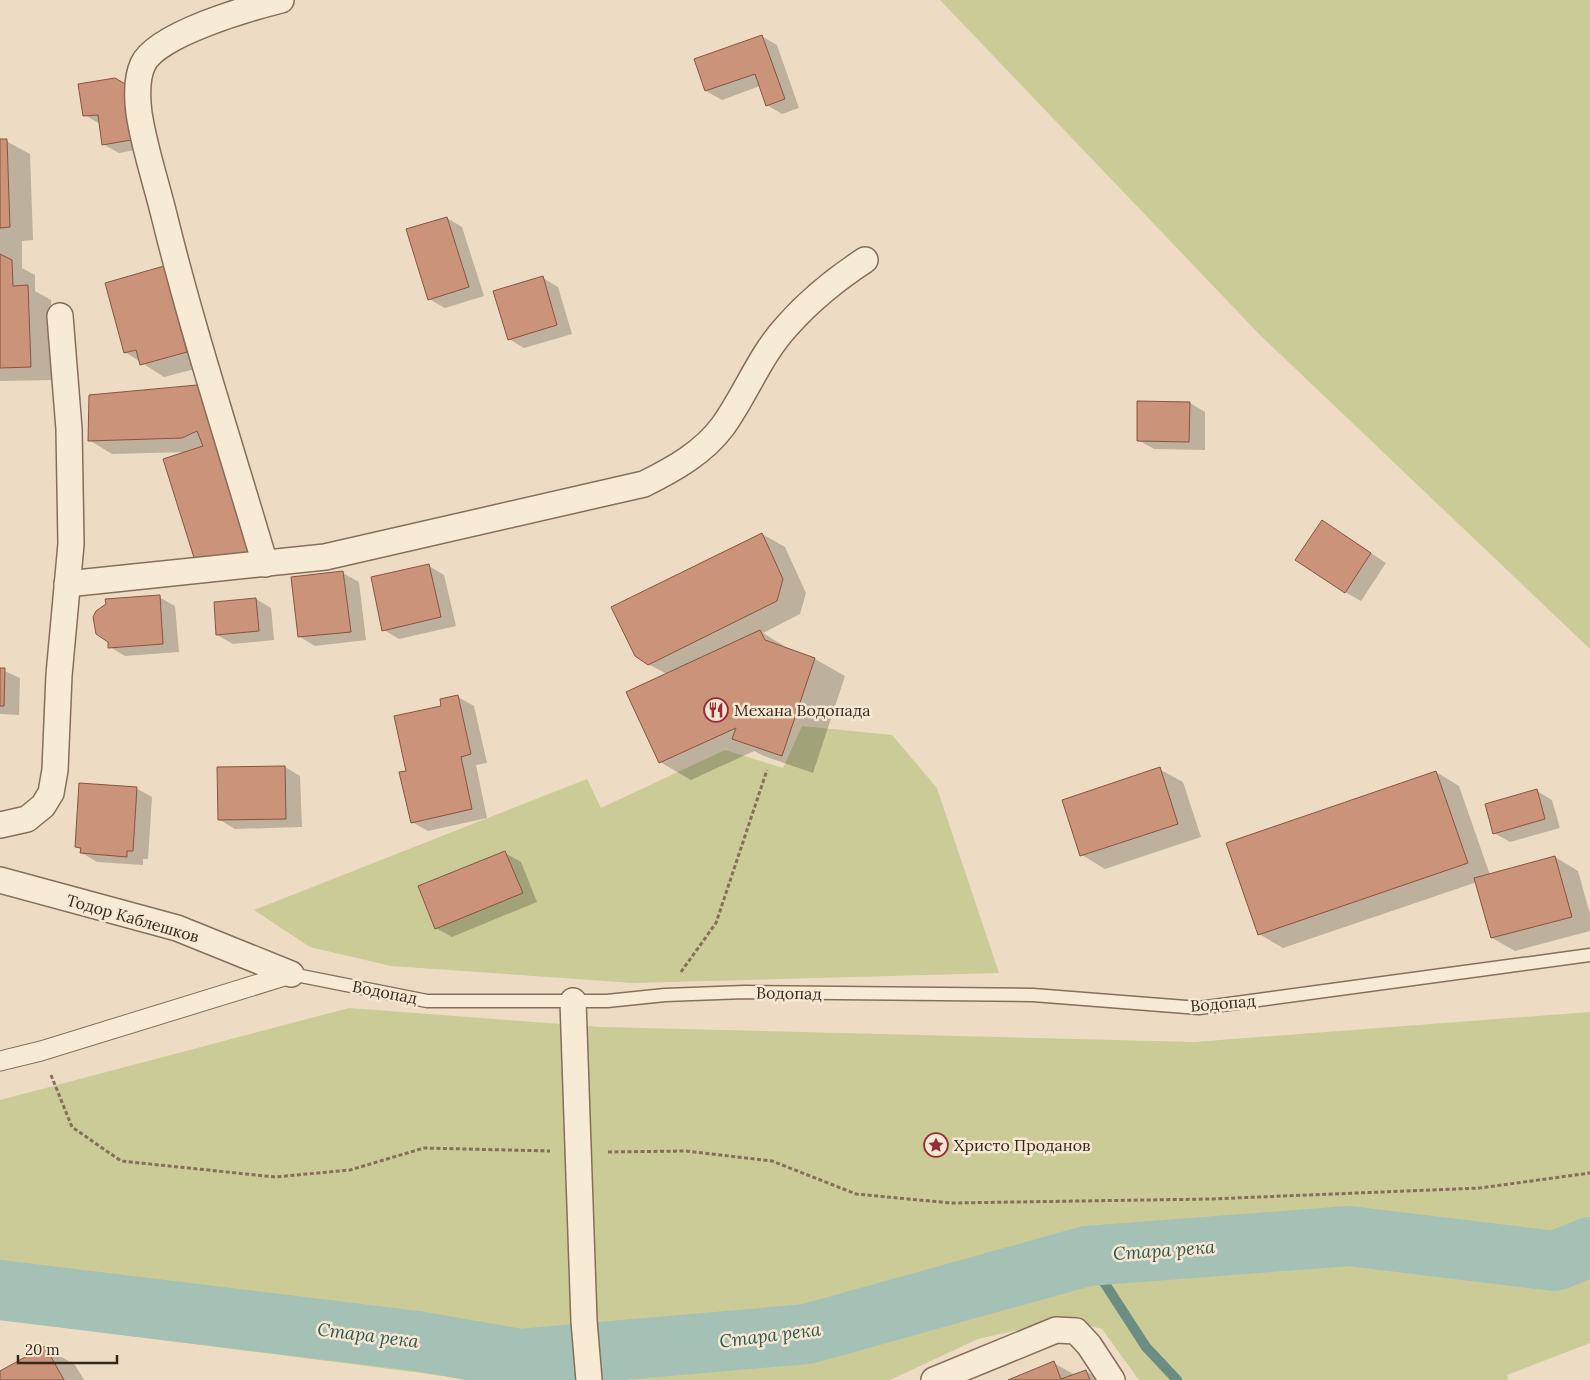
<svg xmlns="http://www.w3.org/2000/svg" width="1590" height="1380" font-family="Lora,serif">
	<rect width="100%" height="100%" fill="#eddcc3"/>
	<g fill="#cacb97">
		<path d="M940 0H1590V649L1260 335Z"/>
		<path d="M802 726 892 735 937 788 999 973 633 983 391 966 310 947 254 910 587 779 601 808 725 750 783 768Z"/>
		<path d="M349 1008 601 1027 1194 1042 1590 1012V1343L1507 1375 1508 1380H1139L1102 1329 1065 1319 978 1339 890 1380H475L0 1319V1100Z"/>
	</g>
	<g fill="#0003">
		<path d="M761 36 777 45 799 108 782 114 767 105 760 86 722 100 706 91Z"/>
		<path d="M79 85 152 147 119 153 103 144 100 124 85 115Z"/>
		<path d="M0 141H6L30 154 33 240 22 241V268L35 275V291L51 300 54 380 0 381Z"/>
		<path d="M447 218 462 227 484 296 445 308 429 299Z"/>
		<path d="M164 268 188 281 210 365 164 377 125 352Z"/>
		<path d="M543 278 558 287 572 334 524 348 509 339Z"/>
		<path d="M197 386 220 400 272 568 221 577 187 452 112 454 89 440Z"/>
		<path d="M1190 403 1205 412V450L1154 449 1138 440Z"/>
		<path d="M1338 531 1386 563 1361 601 1345 592Z"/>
		<path d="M762 534 785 547 806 593 800 614 763 633 792 651 815 659 845 676 813 773 764 756 754 751 691 780 660 762 667 674 648 664Z"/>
		<path d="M429 566 444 575 456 626 399 639 384 630Z"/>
		<path d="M343 573 359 582 366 640 315 646 300 637Z"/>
		<path d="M159 597 175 606 179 652 125 656 110 647 109 642Z"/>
		<path d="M256 599 271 608 274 640 233 644 217 635Z"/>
		<path d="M0 669 20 678 19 715 0 714Z"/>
		<path d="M458 697 474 706 487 763 476 765 487 818 428 831 412 822 443 707Z"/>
		<path d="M285 767 300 776 302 827 235 829 220 820Z"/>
		<path d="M1159 769 1183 782 1201 837 1105 869 1082 855Z"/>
		<path d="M1436 772 1459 786 1490 875 1555 857 1578 871 1590 914V931L1515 951 1492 938 1477 882 1283 948 1259 934Z"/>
		<path d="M136 788 152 797 148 859H143V865L97 862 82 853V850L77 847Z"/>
		<path d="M1537 791 1552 800 1560 828 1510 842 1494 833Z"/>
		<path d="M505 853 521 862 537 902 452 937 436 928Z"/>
		<path d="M45 1347 75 1365 84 1380H0V1372Z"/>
		<path d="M1054 1363 1075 1375 1086 1371 1101 1380H1011Z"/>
	</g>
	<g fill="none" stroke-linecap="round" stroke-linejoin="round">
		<path stroke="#6c8e82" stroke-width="10" d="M1087 1256 1146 1347 1177 1380"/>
		<path stroke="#a5c0b5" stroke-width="60" d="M0 1290 417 1341 520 1359 807 1334 1087 1256 1349 1236 1555 1261 1590 1247"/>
	</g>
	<g fill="#cb9379" stroke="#865540">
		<path d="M762 35 785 99 766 106 755 74 705 91 694 59Z"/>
		<path d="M115 78 125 84 137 139 102 145 98 115 83 116 78 84Z"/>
		<path d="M0 139H7L10 227 0 228Z"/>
		<path d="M447 217 469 287 428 300 406 229Z"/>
		<path d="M0 254 12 260 13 286 28 285 31 367 0 368Z"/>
		<path d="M164 266 187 352 140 365 136 350 124 353 105 283Z"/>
		<path d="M543 276 557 325 508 340 493 291Z"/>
		<path d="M197 385 213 413 249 555 196 564 163 459 203 446 197 431 182 438 88 441 89 395Z"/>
		<path d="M1137 401 1190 402 1189 442 1137 441Z"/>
		<path d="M1322 520 1371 553 1345 593 1295 560Z"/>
		<path d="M762 533 783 579 777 601 648 665 635 656 611 607Z"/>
		<path d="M429 564 441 617 382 631 371 577Z"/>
		<path d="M343 571 351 632 298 637 291 577Z"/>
		<path d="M160 595 163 644 108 648V642L96 634 93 617 96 611 106 604 105 599Z"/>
		<path d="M256 598 259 631 216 635 214 602Z"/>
		<path d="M760 630 765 640 815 658 782 756 732 739 736 728 659 763 626 692Z"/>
		<path d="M0 668H5L4 706H0Z"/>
		<path d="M458 695 471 754 461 757 472 809 411 823 399 772 406 771 394 716 441 706 440 699Z"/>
		<path d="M285 766 286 819 218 820 217 767Z"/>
		<path d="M1160 767 1178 824 1080 856 1062 800Z"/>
		<path d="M1436 771 1468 863 1258 935 1226 843Z"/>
		<path d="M79 783 137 787 133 851H127V857L80 853 81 848 75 847Z"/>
		<path d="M1537 789 1545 819 1493 834 1485 804Z"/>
		<path d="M505 851 523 893 435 929 418 886Z"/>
		<path d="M1555 856 1572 917 1491 938 1474 878Z"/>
		<path d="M45 1346 64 1380H0V1371Z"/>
		<path d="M1054 1361 1061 1379 1086 1370 1090 1380H1008Z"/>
	</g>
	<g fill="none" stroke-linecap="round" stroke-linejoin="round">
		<g stroke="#876e5a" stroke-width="15">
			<path id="service" d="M291 974 427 1001H607L665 995 745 992 1033 995 1199 1008 1590 955"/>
		</g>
		<g stroke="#876e5a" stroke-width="21">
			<path id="pedestrian" d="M0 1061 41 1051 291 974"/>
		</g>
		<g stroke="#876e5a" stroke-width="28">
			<g id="minor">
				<path d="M265 564C231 448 193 333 164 215 156 182 144 147 139 113 137 97 136 79 143 64 157 34 249 8 281 0"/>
				<path d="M67 584 325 557 644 484C674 469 703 453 723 426 746 394 760 355 787 326 809 301 836 279 865 260"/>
				<path d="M0 825 27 819 43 806 51 793 55 770 59 675 71 544 69 429 60 316"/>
				<path d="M0 880 177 928 291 974"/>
				<path d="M573 1001 584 1321 589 1380"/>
				<path d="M934 1380 1056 1330 1076 1331 1089 1345 1112 1380"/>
			</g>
		</g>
		<g stroke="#876e5a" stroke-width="3" stroke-dasharray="4 2.5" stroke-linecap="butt">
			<path d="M681 972 716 923 767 770"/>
			<path d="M51 1075 72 1127 121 1161 275 1177 350 1170 424 1148 550 1151"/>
			<path d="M608 1152 686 1151 772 1161 856 1194 951 1203 1210 1199 1480 1188 1590 1173"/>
		</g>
		<use href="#service" stroke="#f8ebd6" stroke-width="12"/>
		<use href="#pedestrian" stroke="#f8ebd6" stroke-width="19"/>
		<use href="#minor" stroke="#f8ebd6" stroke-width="25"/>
	</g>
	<defs>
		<g id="restaurant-ring" transform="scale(1.25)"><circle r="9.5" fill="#f5e7d2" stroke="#952b36" stroke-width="1.5"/><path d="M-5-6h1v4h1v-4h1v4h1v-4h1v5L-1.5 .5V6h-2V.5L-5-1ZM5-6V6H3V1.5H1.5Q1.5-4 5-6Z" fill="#952b36"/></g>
		<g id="sight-ring" transform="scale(1.25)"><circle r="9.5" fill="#f5e7d2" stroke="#952b36" stroke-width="1.5"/><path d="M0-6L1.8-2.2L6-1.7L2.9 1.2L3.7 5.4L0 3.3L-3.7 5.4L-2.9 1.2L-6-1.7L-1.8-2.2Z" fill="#952b36"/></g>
	</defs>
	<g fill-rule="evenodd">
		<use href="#restaurant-ring" x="716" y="710"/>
		<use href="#sight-ring" x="936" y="1145"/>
	</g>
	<g text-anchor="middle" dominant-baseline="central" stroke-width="5" stroke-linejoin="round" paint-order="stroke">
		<g font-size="16" fill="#37281e" stroke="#f5e7d2" text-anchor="start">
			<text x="734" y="710">Механа Водопада</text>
			<text x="954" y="1145">Христо Проданов</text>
		</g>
		<g font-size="16" fill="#37281e" stroke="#f5e7d2">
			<text transform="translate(133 918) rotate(16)">Тодор Каблешков</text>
			<text transform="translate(385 992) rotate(11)">Водопад</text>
			<text transform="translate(789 993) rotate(1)">Водопад</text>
			<text transform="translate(1223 1003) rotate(-5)">Водопад</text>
		</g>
		<g font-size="18" font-style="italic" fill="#2d5750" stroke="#f5e7d2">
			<text transform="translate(1164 1250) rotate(-4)">Стара река</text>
			<text transform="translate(368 1335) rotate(7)">Стара река</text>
			<text transform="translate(770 1335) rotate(-7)">Стара река</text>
		</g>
	</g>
	<path d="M18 1355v8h99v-8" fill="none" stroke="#37281e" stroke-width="2.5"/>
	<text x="25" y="1355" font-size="15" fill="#37281e" stroke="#f5e7d2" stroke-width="4" paint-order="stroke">20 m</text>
</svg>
